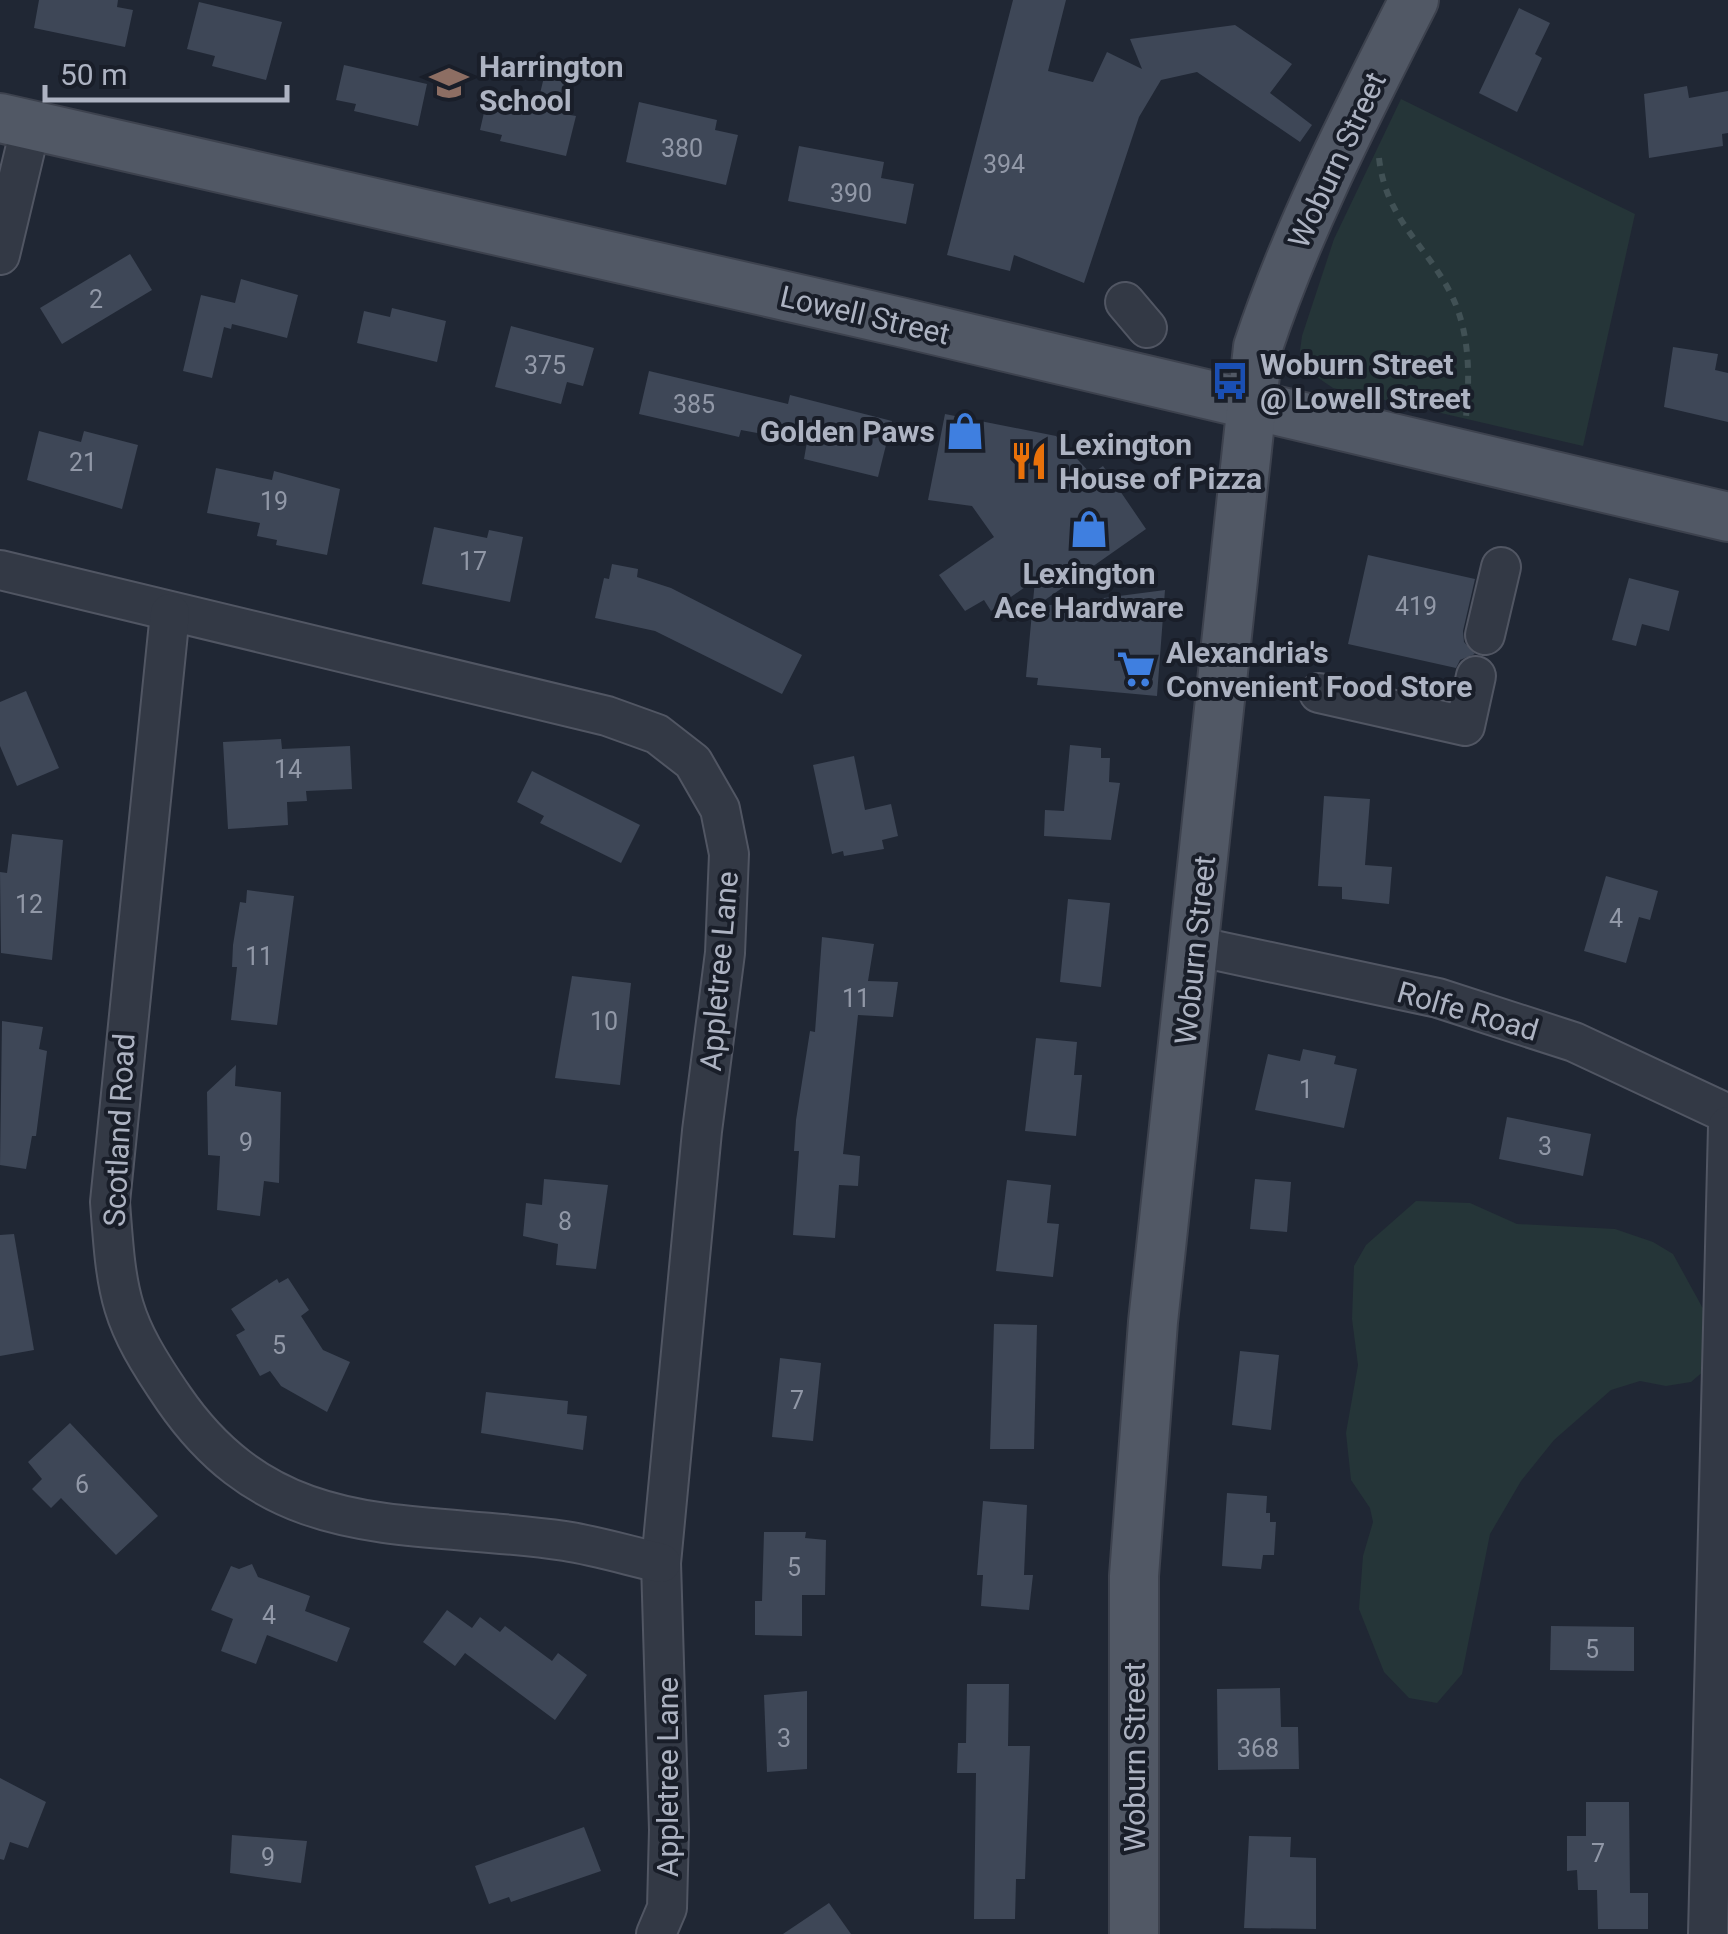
<svg xmlns="http://www.w3.org/2000/svg" width="1728" height="1934" font-family="Roboto,sans-serif">
	<rect width="100%" height="100%" fill="#202734"/>
	<g fill="#253538">
		<path d="M1401 99 1635 214 1583 446 1333 388 1308 371 1300 351 1302 336 1334 239Z"/>
		<path d="M1416 1201 1470 1203 1517 1224 1615 1229 1653 1242 1673 1254 1712 1325V1364L1691 1382 1666 1386 1640 1381 1611 1390 1554 1440 1521 1481 1490 1534 1462 1674 1437 1703 1409 1698 1384 1672 1359 1609 1363 1556 1373 1522 1370 1508 1351 1480 1346 1433 1358 1365 1352 1319 1354 1266 1366 1245Z"/>
	</g>
	<g fill="#3e4757">
		<path d="M39 0H118L117 7 133 10 125 47 34 28Z"/>
		<path d="M1013 0H1066L1048 71 1093 82 1107 52 1142 69 1130 39 1235 25 1292 64 1270 93 1312 125 1300 142 1197 72 1161 80 1139 117 1084 283 1014 255 1010 271 947 255Z"/>
		<path d="M199 2 282 22 266 80 212 66 215 56 187 49Z"/>
		<path d="M1519 8 1550 23 1535 54 1542 58 1517 112 1479 93Z"/>
		<path d="M344 65 427 84 418 126 354 111 356 104 336 100Z"/>
		<path d="M544 77 571 84 564 114 576 116 566 156 500 141 502 135 480 130 488 95 537 106Z"/>
		<path d="M1687 86 1689 98 1728 91V133L1722 134 1723 146 1649 158 1644 94Z"/>
		<path d="M639 102 717 120 715 130 738 135 726 185 626 162Z"/>
		<path d="M799 146 884 162 881 178 914 184 906 224 788 201Z"/>
		<path d="M130 254 152 290 62 344 40 308Z"/>
		<path d="M241 279 298 295 287 338 232 324 231 329 224 327 212 378 183 371 201 295 235 303Z"/>
		<path d="M392 308 446 321 437 362 357 343 364 311 390 317Z"/>
		<path d="M511 326 594 348 583 386 567 382 561 404 495 387Z"/>
		<path d="M1673 347 1718 354 1715 370 1728 373V422L1664 407Z"/>
		<path d="M649 371 788 404 790 395 892 421 878 477 804 459 807 442 741 430 739 437 639 414Z"/>
		<path d="M945 414 1056 436 1091 474 1103 466 1146 529 1035 607 1165 590 1157 696 1037 685 1038 678 1026 677 1035 580 991 611 984 600 965 611 939 575 994 537 972 506 928 500Z"/>
		<path d="M39 431 81 442 84 431 138 445 122 509 27 480Z"/>
		<path d="M216 468 272 480 274 471 340 489 327 555 276 545 277 540 257 536 260 523 207 513Z"/>
		<path d="M434 527 487 538 489 530 523 537 510 602 422 584Z"/>
		<path d="M1368 555 1475 579 1463 631 1464 642 1475 654 1460 660 1456 668 1348 644Z"/>
		<path d="M612 564 638 569 637 577 671 588 802 655 782 694 655 631 595 618 604 578 609 579Z"/>
		<path d="M1629 578 1679 591 1669 631 1642 624 1636 646 1612 640Z"/>
		<path d="M26 691 59 768 17 786 0 746V702Z"/>
		<path d="M281 739 282 749 350 746 352 789 306 791 307 801 287 802 288 825 228 829 223 742Z"/>
		<path d="M1070 745 1101 748V758H1110L1109 782 1120 783 1111 840 1044 836 1045 810 1064 811Z"/>
		<path d="M854 756 865 810 891 804 898 836 882 840 884 849 844 856 843 851 832 854 813 765Z"/>
		<path d="M532 771 640 825 621 863 540 823 544 816 517 802Z"/>
		<path d="M1324 796 1370 799 1365 865 1392 867 1389 904 1342 899V887L1318 886Z"/>
		<path d="M12 834 63 840 52 960 1 953 0 872 7 873Z"/>
		<path d="M1606 876 1658 891 1650 920 1639 917 1626 963 1584 951Z"/>
		<path d="M247 890 294 896 277 1025 231 1020 237 967H232L233 945 240 902 246 903Z"/>
		<path d="M1068 899 1110 903 1101 987 1060 982Z"/>
		<path d="M822 937 874 944 868 981 898 982 893 1017 858 1015 843 1154 860 1156 858 1186 839 1185 835 1238 793 1235 799 1151H794L796 1120 810 1031 815 1032Z"/>
		<path d="M572 976 631 983 620 1085 555 1078Z"/>
		<path d="M2 1021 43 1027 39 1049 47 1051 36 1136H32L26 1169 0 1165Z"/>
		<path d="M1036 1038 1077 1042 1074 1075H1082L1076 1136 1025 1131Z"/>
		<path d="M1303 1049 1336 1056 1334 1064 1357 1069 1344 1128 1255 1110 1268 1054 1300 1061Z"/>
		<path d="M236 1065 235 1086 281 1092 279 1183 264 1181 260 1216 217 1210 220 1156 208 1155 207 1092Z"/>
		<path d="M1507 1117 1591 1134 1583 1176 1499 1159Z"/>
		<path d="M544 1179 608 1185 596 1269 556 1265 558 1244 523 1236 526 1203 542 1205Z"/>
		<path d="M1255 1179 1291 1182 1287 1232 1250 1229Z"/>
		<path d="M1007 1180 1051 1185 1047 1223 1059 1224 1053 1277 996 1271Z"/>
		<path d="M14 1234 34 1350 0 1356V1235Z"/>
		<path d="M288 1278 309 1310 301 1316 323 1350 350 1362 327 1412 281 1386 270 1371 260 1376 236 1335 245 1330 231 1309 277 1279 279 1283Z"/>
		<path d="M994 1324 1037 1325 1034 1449H990Z"/>
		<path d="M1240 1351 1279 1355 1271 1430 1232 1425Z"/>
		<path d="M780 1358 821 1363 813 1441 772 1437Z"/>
		<path d="M486 1392 568 1401 567 1414 587 1416 583 1450 481 1433Z"/>
		<path d="M70 1423 158 1516 116 1555 61 1498 51 1508 32 1489 42 1479 28 1462Z"/>
		<path d="M1227 1493 1267 1496 1266 1513H1270V1522H1276L1274 1555H1263L1261 1569 1222 1566Z"/>
		<path d="M983 1501 1027 1505 1024 1575H1033L1029 1610 981 1606 983 1575H977Z"/>
		<path d="M764 1532H806L805 1538 826 1540 825 1595H802V1636L755 1635V1601H762Z"/>
		<path d="M252 1564 258 1577 310 1596 305 1611 350 1628 337 1662 267 1635 256 1664 221 1651 233 1619 211 1610 231 1566 239 1569Z"/>
		<path d="M447 1610 472 1628 480 1617 500 1632 505 1626 552 1661 558 1653 587 1675 555 1720 465 1653 455 1666 423 1642Z"/>
		<path d="M1551 1626 1634 1627V1671L1550 1670Z"/>
		<path d="M967 1684H1009L1008 1746H1030L1025 1879H1016L1015 1919H974L976 1773H957L958 1743H966Z"/>
		<path d="M1280 1688 1281 1727H1298L1299 1769 1218 1770 1217 1689Z"/>
		<path d="M807 1691V1769L767 1772 764 1695Z"/>
		<path d="M0 1778 46 1802 28 1848 10 1842 4 1860 0 1859Z"/>
		<path d="M1586 1802H1629L1630 1893H1648V1929H1598L1597 1890H1578L1577 1870 1567 1871V1836H1586Z"/>
		<path d="M584 1827 601 1871 511 1902 509 1897 489 1904 475 1866Z"/>
		<path d="M232 1835 307 1841 301 1883 230 1873Z"/>
		<path d="M1249 1836 1291 1837 1290 1857 1316 1858V1929L1244 1928Z"/>
		<path d="M829 1903 851 1934H783Z"/>
	</g>
	<g fill="none" stroke-linecap="round" stroke-linejoin="round">
		<g stroke="#515663" stroke-width="42">
			<g id="minor">
				<path d="M0 255 31 125"/>
				<path d="M1125 302 1147 328"/>
				<path d="M0 570 607 716 657 734 693 762 720 809 729 854 725 953 702 1131 661 1563 669 1830 667 1908 656 1934"/>
				<path d="M170 613 110 1202C117 1298 119 1319 174 1399 276 1547 410 1518 565 1541 597 1546 630 1556 661 1563"/>
				<path d="M1485 635 1501 567"/>
				<path d="M1319 693 1465 726 1476 676"/>
				<path d="M1195 946 1438 998 1574 1042 1728 1114"/>
				<path d="M1708 1934 1728 1126"/>
			</g>
		</g>
		<g stroke="#3d424e" stroke-width="52">
			<g id="major">
				<path d="M0 118 900 322 1728 517"/>
				<path d="M1134 1934V1576L1153 1322 1258 347C1298 227 1357 113 1414 0"/>
			</g>
		</g>
		<path stroke="#415155" stroke-width="6" stroke-dasharray="8 8" stroke-linecap="butt" d="M1379 158C1386 220 1425 243 1451 294 1470 332 1470 376 1466 417"/>
		<use href="#minor" stroke="#333945" stroke-width="38"/>
		<use href="#major" stroke="#515865" stroke-width="48"/>
	</g>
	<defs>
		<g id="school-bare" transform="scale(3)"><path d="M0-5L7-2L0 1L-7-2ZM-4 1L0 2.5L4 1V4Q0 6-4 4Z" fill="#8d6e63" stroke="#191e29" stroke-width="2.5" paint-order="stroke"/></g>
		<g id="bus-bare" transform="scale(3)"><path d="M-5-6H5V4H4V6H2V4H-2V6H-4V4H-5ZM-3.5-4V0h7V-4ZM-3.5 1.2v1.5H-2V1.2ZM2 1.2v1.5H3.5V1.2Z" fill="#1a4fb4" stroke="#191e29" stroke-width="2.5" paint-order="stroke"/></g>
		<g id="shop-bare" transform="scale(3)"><path d="M-5-2.5h2.3a2.7 3.5 0 0 1 5.4 0H5L5.5 6h-11ZM-1.5-2.5h3a1.5 2.3 0 0 0-3 0Z" fill="#3f7fe0" stroke="#191e29" stroke-width="2.5" paint-order="stroke"/></g>
		<g id="restaurant-bare" transform="scale(3)"><path d="M-5-6h1v4h1v-4h1v4h1v-4h1v5L-1.5 .5V6h-2V.5L-5-1ZM5-6V6H3V1.5H1.5Q1.5-4 5-6Z" fill="#e8710a" stroke="#191e29" stroke-width="2.5" paint-order="stroke"/></g>
		<g id="supermarket-bare" transform="scale(3)"><path d="M-6-5.5h2.5l.6 2H6L4.5 2H-2.5L-4.4-4H-6ZM-1.5 3.2a1.3 1.3 0 1 0 .1 0ZM3 3.2a1.3 1.3 0 1 0 .1 0Z" fill="#3f7fe0" stroke="#191e29" stroke-width="2.5" paint-order="stroke"/></g>
	</defs>
	<g fill-rule="evenodd">
		<use href="#school-bare" x="449" y="83"/>
		<use href="#bus-bare" x="1230" y="381"/>
		<use href="#shop-bare" x="965" y="431"/>
		<use href="#restaurant-bare" x="1029" y="461"/>
		<use href="#shop-bare" x="1089" y="529"/>
		<use href="#supermarket-bare" x="1136" y="669"/>
	</g>
	<g text-anchor="middle" dominant-baseline="central" stroke-width="8" stroke-linejoin="round" paint-order="stroke">
		<g font-size="25" fill="#9198a7">
			<text x="682" y="148">380</text>
			<text x="1004" y="164">394</text>
			<text x="851" y="193">390</text>
			<text x="96" y="299">2</text>
			<text x="545" y="365">375</text>
			<text x="694" y="404">385</text>
			<text x="83" y="462">21</text>
			<text x="274" y="501">19</text>
			<text x="473" y="561">17</text>
			<text x="1416" y="606">419</text>
			<text x="288" y="769">14</text>
			<text x="29" y="904">12</text>
			<text x="1616" y="918">4</text>
			<text x="259" y="956">11</text>
			<text x="856" y="998">11</text>
			<text x="604" y="1021">10</text>
			<text x="1306" y="1089">1</text>
			<text x="246" y="1142">9</text>
			<text x="1545" y="1146">3</text>
			<text x="565" y="1221">8</text>
			<text x="279" y="1345">5</text>
			<text x="797" y="1400">7</text>
			<text x="82" y="1484">6</text>
			<text x="794" y="1567">5</text>
			<text x="269" y="1615">4</text>
			<text x="1592" y="1649">5</text>
			<text x="784" y="1738">3</text>
			<text x="1258" y="1748">368</text>
			<text x="1598" y="1853">7</text>
			<text x="268" y="1857">9</text>
		</g>
		<g font-size="30" font-weight="bold" fill="#adb3c2" stroke="#191e29" text-anchor="start">
			<text x="479" y="66">Harrington<tspan x="479" dy="34">School</tspan></text>
			<text x="1260" y="364">Woburn Street<tspan x="1260" dy="34">@ Lowell Street</tspan></text>
			<text x="935" y="431" text-anchor="end">Golden Paws</text>
			<text x="1059" y="444">Lexington<tspan x="1059" dy="34">House of Pizza</tspan></text>
			<text x="1089" y="573" text-anchor="middle">Lexington<tspan x="1089" dy="34">Ace Hardware</tspan></text>
			<text x="1166" y="652">Alexandria's<tspan x="1166" dy="34">Convenient Food Store</tspan></text>
		</g>
		<g font-size="30" fill="#adb3c2" stroke="#191e29">
			<text transform="translate(1337 160) rotate(-65)">Woburn Street</text>
			<text transform="translate(865 315) rotate(13)">Lowell Street</text>
			<text transform="translate(1195 950) rotate(-84)">Woburn Street</text>
			<text transform="translate(719 971) rotate(-85)">Appletree Lane</text>
			<text transform="translate(1468 1011) rotate(16)">Rolfe Road</text>
			<text transform="translate(119 1130) rotate(-87)">Scotland Road</text>
			<text transform="translate(1134 1757) rotate(-90)">Woburn Street</text>
			<text transform="translate(667 1777) rotate(-90)">Appletree Lane</text>
		</g>
	</g>
	<path d="M45 85v15h242v-15" fill="none" stroke="#adb3c2" stroke-width="5"/>
	<text x="60" y="85" font-size="30" fill="#adb3c2" stroke="#191e29" stroke-width="8" paint-order="stroke">50 m</text>
</svg>
